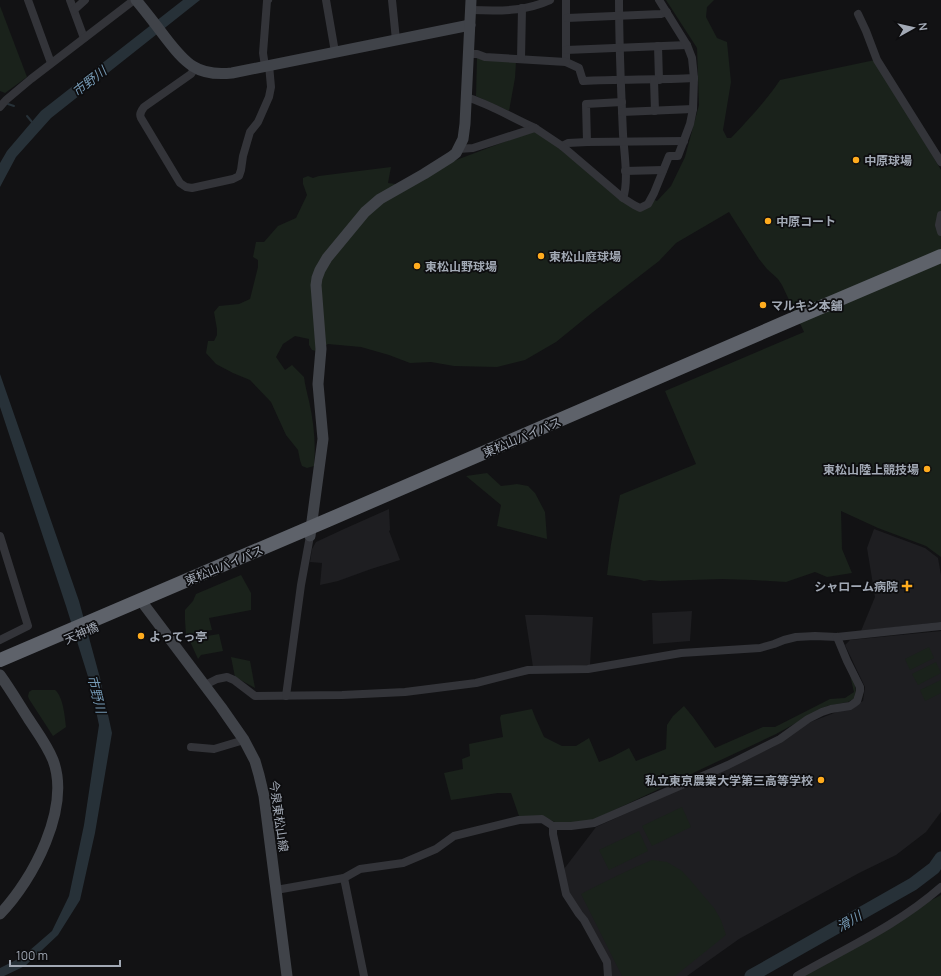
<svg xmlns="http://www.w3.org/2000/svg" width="941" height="976" font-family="Manrope,'Noto Sans JP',sans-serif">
	<rect width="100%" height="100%" fill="#121214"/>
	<g fill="#1e1e21">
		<path d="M389 509 390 530 389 531 400 560 371 569 338 581 320 585 322 563 310 562 312 549 316 542 344 529Z"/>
		<path d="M874 529 925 548 938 558 941 575V622L861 631 875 597 867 548Z"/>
		<path d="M692 611 690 641 653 644 652 613Z"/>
		<path d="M525 615H544L593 617 590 665 533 667Z"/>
		<path d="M941 631V812L926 832 896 855 859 873 739 939 687 976H610L568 894 564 869 596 827 773 747 791 734 808 723 850 707 863 701 865 687 845 645 850 640Z"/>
	</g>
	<g fill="#1a221b">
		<path d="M666 0H714L707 7 706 17 717 38 727 42 731 82 723 130 727 138H731C749 119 766 101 780 80L875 60 941 170V557L926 546 878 528 841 511 842 549 852 573 827 577 815 572 786 582 753 580 722 579 660 581 650 580 644 581 637 579 607 575 611 544 620 495 696 464 665 391 804 332 782 285 778 279 767 269 759 259 729 212 676 243 659 261 593 312 556 342 525 360 497 367 454 366 431 362 410 363 389 355 361 347 328 344 316 351 312 350 309 345V339L295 336 283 344 276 357 285 370 292 365 304 377C305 385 307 393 309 401 314 423 316 445 314 466L307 468 302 466 300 460 298 450 286 435 271 402 250 380 233 373 216 364 206 353 208 341H214L217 335V329L214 312 219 306 239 304 250 299 258 267V260L253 257 256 242H264L278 226 296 218 307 195 303 184V178L308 176 313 178 319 176 391 167 388 183 411 186 451 162 536 130 591 174 639 210 652 199 657 201 671 186 685 157 699 105 697 48Z"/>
		<path d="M0 6 27 77 5 93 0 91Z"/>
		<path d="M477 58 516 62 515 78 509 111 476 96Z"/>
		<path d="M487 473 501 486 517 484 528 486 535 493 545 512 547 539 497 526 501 505 466 476Z"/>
		<path d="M241 575 251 593V610L209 618 212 630 186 635 185 620V610L193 601 196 594Z"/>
		<path d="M219 634 223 651 201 655 198 659 189 639Z"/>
		<path d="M929 647 934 658 910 670 905 659Z"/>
		<path d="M231 657 250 661 255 688 235 677Z"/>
		<path d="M936 662 941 673 918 685 912 674Z"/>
		<path d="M850 675H852C855 683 857 689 855 698L848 702 827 706 776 734 591 821 559 824 542 816H519L511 793H498L451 800 444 773 463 769 462 759 470 756 469 744 503 737 500 718 501 715 532 709 535 717 544 737 562 746H576L589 738 599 762 612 757 629 748 636 761 666 749 667 725 673 716 684 706 693 717 715 748 763 727H775L830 699 845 698 854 692Z"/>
		<path d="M941 680V693L925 701 920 690Z"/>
		<path d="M32 690H55C63 696 65 717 66 727L53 736 29 699 28 696 29 692Z"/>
		<path d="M682 807 691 827 652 846 642 826Z"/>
		<path d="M639 831 648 851 609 870 599 850Z"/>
		<path d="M652 860 667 862 682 871 691 881 714 908 721 920 726 935 675 976H622L581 894C604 882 628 870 652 860Z"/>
		<path d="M941 895V976H802L833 952Z"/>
	</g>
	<g fill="#273138">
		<path d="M183 0H200L51 118 16 157 0 187V163L7 151 41 111Z"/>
		<path d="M0 374 79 601 100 678 112 733 95 833 80 900 58 935 25 966 4 976H0V968L22 957 52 931 69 896 84 825 99 725 90 683 66 606 0 407Z"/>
	</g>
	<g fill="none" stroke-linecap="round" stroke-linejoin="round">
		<g stroke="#273138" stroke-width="2">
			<path d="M8 104 14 106"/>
			<path d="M27 116 32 122"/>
		</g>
		<path stroke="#273138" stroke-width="13" d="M751 976 913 884 934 868 941 858"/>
		<g stroke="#333439" stroke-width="8">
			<path d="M28 0 51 63"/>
			<path d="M70 0 84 38"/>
			<path d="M326 0 335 52"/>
			<path d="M392 0 396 40"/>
			<path d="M566 0V62L579 68 583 81C620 79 657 80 694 78"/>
			<path d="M619 0C619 45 621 90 623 134 624 152 629 182 623 198"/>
			<path d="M74 10 85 0"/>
			<path d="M470 10C498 11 524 12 550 0"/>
			<path d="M858 14 866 31 877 60 941 162"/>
			<path d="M567 18 661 14 667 12"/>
			<path d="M658 46 659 80"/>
			<path d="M566 50 687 45"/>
			<path d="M469 54H477L485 57 566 62"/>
			<path d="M521 59 522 8"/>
			<path d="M265 66 263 53 267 1 268 0"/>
			<path d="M195 68 191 74 144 107C141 111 139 114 141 118L180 183 186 187 192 188 233 179 239 176 241 170 243 156 250 132 258 122 269 97 271 87 269 65"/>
			<path d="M654 80 655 111"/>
			<path d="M466 97C490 104 512 118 535 128"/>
			<path d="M0 107 6 100 31 79 134 0"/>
			<path d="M622 112 693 109"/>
			<path d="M587 142 586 104 622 102"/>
			<path d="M562 146 568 143 587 142 684 141"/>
			<path d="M458 149 473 148 535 128 562 146 623 198 634 205 640 208 648 204 654 193 669 156H678L690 124 693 109 694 78 692 58 687 45 659 0"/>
			<path d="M625 171 663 170"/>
			<path d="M941 215 939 225 941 232"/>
			<path d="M0 536 28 626 0 640"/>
			<path d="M205 685 217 679 227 677 234 680 255 696 342 695 405 692 476 683 528 670 588 669 681 653 760 648 774 644 784 640 796 637 815 636 837 637 941 626"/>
			<path d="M286 696 301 585 310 536"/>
			<path d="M191 747 214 749 244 740"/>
			<path d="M553 826V834L566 894 579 914 584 920 607 962 608 976"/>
			<path d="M344 878 364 976"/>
			<path d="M276 890 344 878 360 869 403 863 436 849 454 836 519 820 542 819 553 826H571L594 823 728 765 780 739 808 719 822 712 831 709 850 706 853 704 857 701 858 698 860 691V687L847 661 837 637"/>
			<path d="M797 976C846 948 898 925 941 887"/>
		</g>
		<g stroke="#404349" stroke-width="11">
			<path d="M136 0C146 12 156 25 165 37 185 63 197 77 232 73L470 25"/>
			<path d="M310 536 323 439 318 384 321 349 316 285 317 278 320 270 327 258 365 212 380 199 424 174 451 157 456 153 463 139 465 124 471 0"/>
			<path d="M143 599 145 606 221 707 244 740 255 761 259 775 264 796 287 976"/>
			<path d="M0 675C10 689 19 704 28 718 37 732 47 745 53 760 71 808 33 880 0 914"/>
		</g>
		<path stroke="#5e626a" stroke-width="14" d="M0 660 328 520 793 319 941 256"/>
	</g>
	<g fill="#ffac1e" stroke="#0d0d0f" stroke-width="1.5">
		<circle cx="856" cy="160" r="4"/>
		<circle cx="768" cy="221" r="4"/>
		<circle cx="541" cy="256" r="4"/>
		<circle cx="417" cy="266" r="4"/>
		<circle cx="763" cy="305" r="4"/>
		<circle cx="927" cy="469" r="4"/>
		<path d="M905 580h4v4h4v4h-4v4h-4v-4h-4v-4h4z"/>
		<circle cx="141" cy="636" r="4"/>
		<circle cx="821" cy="780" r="4"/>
	</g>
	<g text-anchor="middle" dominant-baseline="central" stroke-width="3.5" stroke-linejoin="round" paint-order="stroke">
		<g font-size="12" font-weight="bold" fill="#a2a9b5" stroke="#0d0d0f" text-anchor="start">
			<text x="864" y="160">中原球場</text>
			<text x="776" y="221">中原コート</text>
			<text x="549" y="256">東松山庭球場</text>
			<text x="425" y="266">東松山野球場</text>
			<text x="771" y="305">マルキン本舗</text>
			<text x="919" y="469" text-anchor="end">東松山陸上競技場</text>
			<text x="898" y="586" text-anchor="end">シャローム病院</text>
			<text x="149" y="636">よってっ亭</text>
			<text x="813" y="780" text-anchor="end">私立東京農業大学第三高等学校</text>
		</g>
		<g font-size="12" fill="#a2a9b5" stroke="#0d0d0f">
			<text transform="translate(522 437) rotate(-23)">東松山バイパス</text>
			<text transform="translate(224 565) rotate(-23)">東松山バイパス</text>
			<text transform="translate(81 633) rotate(-23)">天神橋</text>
			<text transform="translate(279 816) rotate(82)">今泉東松山線</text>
		</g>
		<g font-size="13" font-style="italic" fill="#7599b4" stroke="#0d0d0f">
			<text transform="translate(89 81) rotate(-38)">市野川</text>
			<text transform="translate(97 694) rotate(76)">市野川</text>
			<text transform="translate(849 921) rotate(-30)">滑川</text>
		</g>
	</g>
	<g transform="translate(913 28) rotate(82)" stroke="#0d0d0f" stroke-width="3" paint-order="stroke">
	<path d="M0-3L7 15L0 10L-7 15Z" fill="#a2a9b5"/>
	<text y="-6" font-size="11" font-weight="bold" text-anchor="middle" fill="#a2a9b5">N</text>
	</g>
	<path d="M10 960v6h110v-6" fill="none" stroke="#a2a9b5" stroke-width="2"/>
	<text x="16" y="960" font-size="12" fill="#a2a9b5" stroke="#0d0d0f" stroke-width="3" paint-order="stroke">100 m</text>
</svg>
